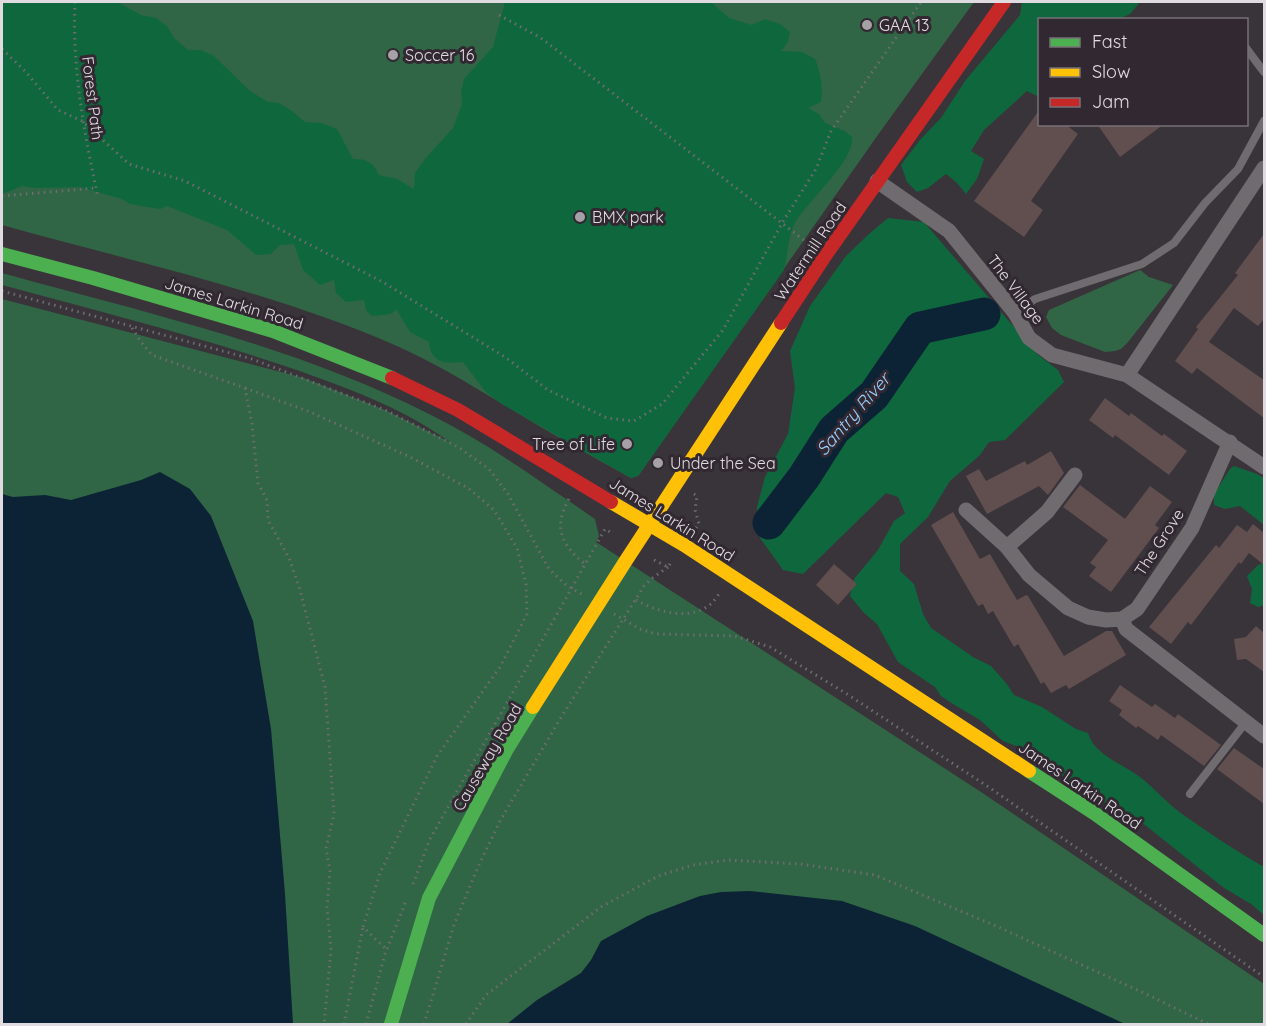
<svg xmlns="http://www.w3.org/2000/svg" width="1266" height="1026" font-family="Quicksand,sans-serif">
	<rect width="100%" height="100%" fill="#39343a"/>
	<g fill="#306645">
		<path d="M2 2H974L880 132 638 476 631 478C587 454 543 429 501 403 466 382 435 363 397 346 271 291 134 262 2 225Z"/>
		<path d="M1140 270 1149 277 1173 285 1128 342 1121 349 1115 351 1105 352 1061 335 1052 328 1046 317 1049 310Z"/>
		<path d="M2 273C146 313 295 346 429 414 488 443 541 482 595 519L599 536 596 542 981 792 1264 984V1024H2V299L304 378 385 410 450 442C400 406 340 385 282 365 189 334 95 310 2 285Z"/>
	</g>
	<g fill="#0f683d">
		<path d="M2 2H117L141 15 156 18 167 26 174 38 188 50H201L214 56 250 91 268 102 279 103 292 111 305 122 321 123 337 129 353 159C367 159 373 162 379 175L397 179 414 189 415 173 425 159 453 128 462 104 461 92 464 79 493 47 505 2H711L729 18 752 25 765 19 780 24 790 32 788 42 781 51 802 52 815 59C821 74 823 85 821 102L808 108 819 114 825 123 845 131 852 137C855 160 809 200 796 221 788 234 788 254 784 270L638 476 631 478 500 403 485 391 463 362C445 364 431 363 429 342L410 332 396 309 391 314 372 316 366 310 364 300 346 302 336 293 334 280 320 285 303 270 294 244 280 245 271 254 256 255 227 230 167 206 160 209 130 204 122 199 79 187 35 188 22 186 5 193 2 192Z"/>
		<path d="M1022 2H1140L1130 14 1119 19 1040 20 1039 97 1027 91 984 130 971 151 984 159 977 179 966 194 957 183 946 174 928 188 917 192 907 182 901 165 920 140 941 118 965 81 1020 15Z"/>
		<path d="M888 218 924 222 1037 354 1058 370 1064 382 1005 440 989 442 980 455 950 481 928 517 900 544V571L914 584 923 614 931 628 973 657 991 666 1006 683 1014 695 1042 707 1076 729 1088 733C1094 755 1123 764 1140 777 1155 789 1167 803 1182 814 1209 833 1236 851 1264 867V915L1251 904 1224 888 1145 825 1122 815 1113 805 1100 801 1074 782 1060 775 1039 755 1003 741 980 720 953 704 941 696 935 687 898 662 877 624 864 613 850 596 854 579 878 550 894 521 905 513 898 497 886 493 803 574 783 570 760 538 757 507 765 477 788 434 795 388 790 351 810 306 846 256 869 234Z"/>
		<path d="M1234 466 1257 474 1264 478V525L1240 506 1225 509 1214 505V494L1230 469Z"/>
		<path d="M1264 563V605L1258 607 1250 603 1252 589 1247 576 1258 565Z"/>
	</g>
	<g fill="#0c2335">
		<path d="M160 472 190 489 211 516 253 621 271 729 285 894 293 1024H2V494L13 497 45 495 71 500 141 480Z"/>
		<path d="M750 891 842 901 915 926 1125 1024H507L537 1000 581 973 591 960 601 941 647 916 700 896 721 892Z"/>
	</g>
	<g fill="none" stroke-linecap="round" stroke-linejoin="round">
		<path stroke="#0c2335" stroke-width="33" d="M769 523 804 477 834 430 874 395 920 328 984 314"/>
	</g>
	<g fill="#614e4f">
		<path d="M1040 109V124H1065L1078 134 1031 201 1043 210 1024 237 974 201Z"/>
		<path d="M1097 124H1164L1120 157Z"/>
		<path d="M1264 234V319L1258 326 1234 308 1209 342 1264 380V418L1197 368 1192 374 1175 361 1198 329 1196 327 1238 275 1235 273Z"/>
		<path d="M1105 398 1129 416 1131 413 1162 436 1164 434 1187 451 1169 475 1115 435 1113 438 1089 420Z"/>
		<path d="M1051 451 1064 473 1048 495 1039 486 987 514 966 476 979 469 986 481 1025 461 1027 465Z"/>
		<path d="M1080 485 1125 519 1150 486 1172 502 1155 525 1159 528 1111 592 1089 576 1096 567 1090 563 1108 540 1063 507Z"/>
		<path d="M953 512 980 559 990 554 1017 600 1026 595 1028 596 1064 656 1106 631H1112L1126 655 1069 689 1066 685 1051 693 1044 682 1041 684 1018 644 1014 647 993 611 988 614 983 604 978 606 931 525Z"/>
		<path d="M1253 524 1264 533V565L1249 553 1241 564 1239 562 1191 625 1188 622 1171 644 1149 627 1216 545 1219 548 1237 525 1247 532Z"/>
		<path d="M834 564 857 584 838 605 816 585Z"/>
		<path d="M1256 626 1264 633V672L1246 659 1237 660 1234 639 1246 637Z"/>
		<path d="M1120 685 1152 707 1155 704 1175 718 1178 714 1221 745 1204 766 1161 735 1158 740 1138 726 1136 728 1119 715 1122 710 1109 701Z"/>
		<path d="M1234 748 1264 769V804L1217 769Z"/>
	</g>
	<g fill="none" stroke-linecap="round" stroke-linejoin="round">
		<g stroke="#6f6c70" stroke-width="3" stroke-dasharray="1.5 4.5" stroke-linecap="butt">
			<path d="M75 2C72 68 84 133 98 197"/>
			<path d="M499 15 541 38 809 244"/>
			<path d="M2 49 25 71 58 110 82 121 129 164 185 181 381 281 505 357 548 390 607 418 634 421 662 404 723 330 782 223 816 169 831 131 921 2"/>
			<path d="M2 196 96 188"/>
			<path d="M2 291 252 359 385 410 458 447 489 469 508 494 549 569 566 585 583 595"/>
			<path d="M132 328 141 342 152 355 245 388 252 424 258 483 267 500 268 520 289 558 300 590 325 687 334 814 326 848 330 871 327 907 331 950 324 1024"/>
			<path d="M245 388 310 412 410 457 468 488 494 510 517 548 526 584 527 614 500 667 437 756 380 873 363 927 387 950"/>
			<path d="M694 494 697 496 695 510 699 524 696 528"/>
			<path d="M569 499C553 527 561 545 585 564"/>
			<path d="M654 560 668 567 672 561"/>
			<path d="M636 600C656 611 687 621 708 606 713 603 717 597 720 592"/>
			<path d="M614 614 640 629 656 634 735 636 770 647 847 694 987 786 1264 977"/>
			<path d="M413 884 430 839 605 529 610 532"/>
			<path d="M344 1024 363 927"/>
			<path d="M366 1024 385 954 406 901"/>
			<path d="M424 1024 454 925 477 869 500 821 560 719 644 586 651 579 668 567"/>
			<path d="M466 1024 486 995 601 907 658 876 693 865 728 860 800 864 875 875 996 926 1144 993 1208 1024"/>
		</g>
		<g stroke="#6f6b6f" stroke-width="8">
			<path d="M1246 48 1264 72"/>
			<path d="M1015 313 1035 299 1142 264 1174 243 1205 203 1238 169 1264 121"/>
			<path d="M1190 794 1246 722"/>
		</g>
		<g stroke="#6f6b6f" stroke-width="15">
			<path d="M877 181 949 231 1015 313 1029 338 1052 355 1127 375 1264 467"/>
			<path d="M1127 375 1264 168"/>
			<path d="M966 510 1007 547 1029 575 1068 608 1088 617 1106 620 1122 619 1137 609 1192 528 1230 442"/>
			<path d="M1007 547 1047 512 1075 475"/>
			<path d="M1122 619 1126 629 1264 736"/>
		</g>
		<g stroke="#4caf50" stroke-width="14">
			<path d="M2 254 93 278 273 331 392 378"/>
			<path d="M1029 771 1094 813 1264 935"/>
			<path d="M391 1024 429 898 507 749 533 707"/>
		</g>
		<g stroke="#ffc107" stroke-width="14">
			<path d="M611 502 684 545 1029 771"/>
			<path d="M533 707 625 562 781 323"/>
		</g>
		<g stroke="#c62828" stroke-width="14">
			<path d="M781 323 825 256 1004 2"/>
			<path d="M392 378 458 410 611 502"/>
		</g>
	</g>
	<g fill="#a6a1a7" stroke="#312831" stroke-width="2">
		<circle cx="867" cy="25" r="6"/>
		<circle cx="393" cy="55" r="6"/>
		<circle cx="580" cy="217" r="6"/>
		<circle cx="627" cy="444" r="6"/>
		<circle cx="658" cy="463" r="6"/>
	</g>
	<g text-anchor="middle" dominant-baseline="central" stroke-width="6" stroke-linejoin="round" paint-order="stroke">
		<g font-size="16" fill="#e0dbe1" stroke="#312831" text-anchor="start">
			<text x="879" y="25">GAA 13</text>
			<text x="405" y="55">Soccer 16</text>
			<text x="592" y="217">BMX park</text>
			<text x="615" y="444" text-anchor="end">Tree of Life</text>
			<text x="670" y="463">Under the Sea</text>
		</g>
		<g font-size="16" fill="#e0dbe1" stroke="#312831">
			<text transform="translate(93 98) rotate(83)">Forest Path</text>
			<text transform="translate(810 251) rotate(-56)">Watermill Road</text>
			<text transform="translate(1016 289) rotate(53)">The Village</text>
			<text transform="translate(234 303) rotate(17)">James Larkin Road</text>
			<text transform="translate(672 519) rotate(32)">James Larkin Road</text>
			<text transform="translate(1159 542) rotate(-57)">The Grove</text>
			<text transform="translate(487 757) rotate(-60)">Causeway Road</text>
			<text transform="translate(1080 785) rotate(34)">James Larkin Road</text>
		</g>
		<g font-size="18" font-style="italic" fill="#96cffe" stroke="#312831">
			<text transform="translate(853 414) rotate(-49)">Santry River</text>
		</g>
	</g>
	<rect width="1266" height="1026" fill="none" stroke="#e0dbe1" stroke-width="6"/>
	<rect x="1038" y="18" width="210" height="108" fill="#312831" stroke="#777077" stroke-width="1.5"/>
	<rect x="1050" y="38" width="30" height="9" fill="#4caf50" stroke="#777077" stroke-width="1.5"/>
	<text x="1092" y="48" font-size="18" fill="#e0dbe1">Fast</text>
	<rect x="1050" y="68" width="30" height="9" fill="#ffc107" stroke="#777077" stroke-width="1.5"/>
	<text x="1092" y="78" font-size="18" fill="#e0dbe1">Slow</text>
	<rect x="1050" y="98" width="30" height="9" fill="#c62828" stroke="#777077" stroke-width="1.5"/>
	<text x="1092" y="108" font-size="18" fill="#e0dbe1">Jam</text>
</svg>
